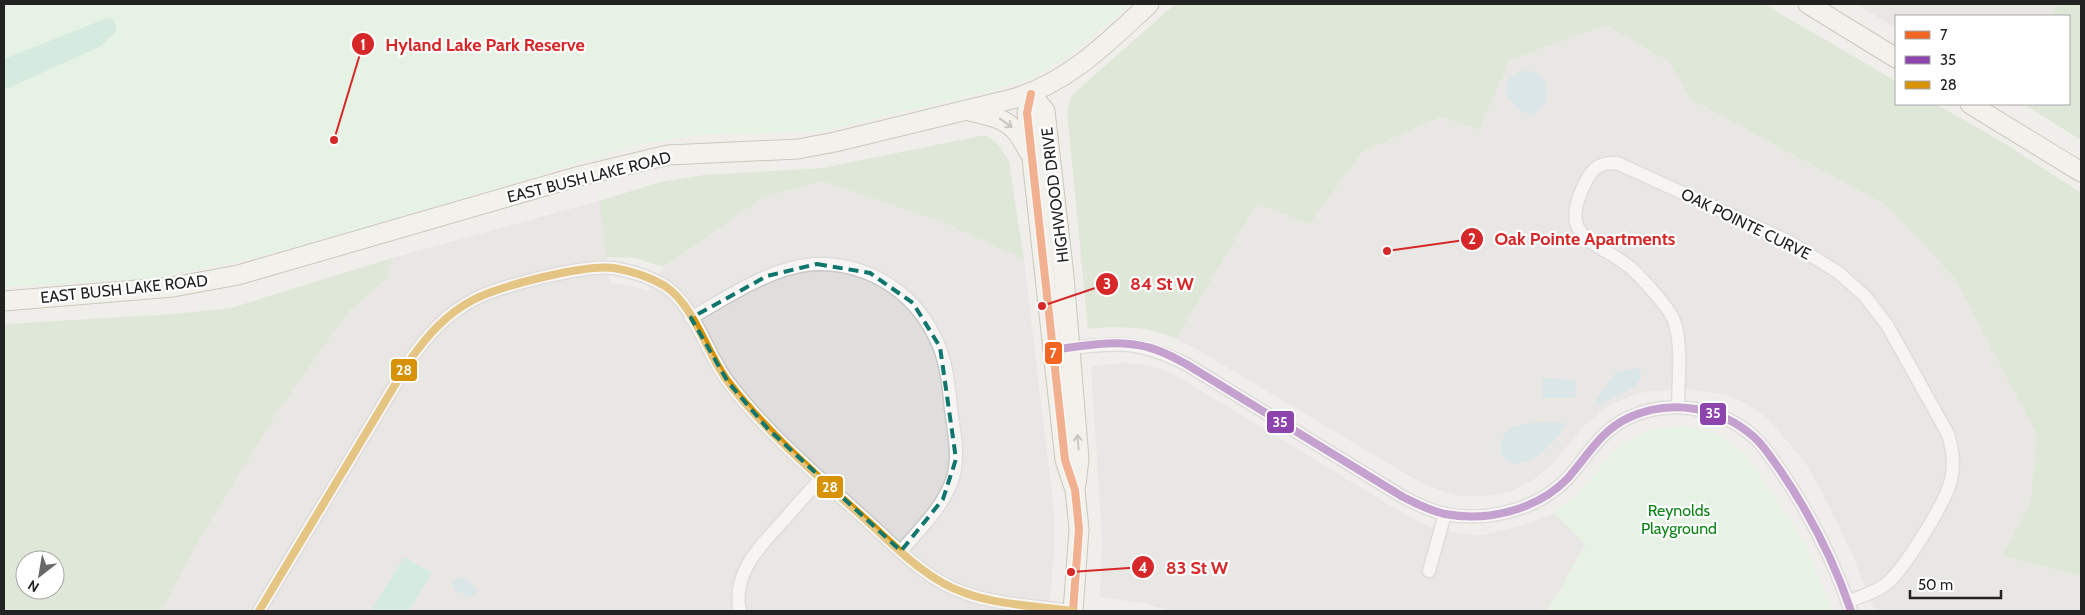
<svg xmlns="http://www.w3.org/2000/svg" width="2085" height="615" font-family="Cabin,sans-serif">
	<rect width="100%" height="100%" fill="#f0eeeb"/>
	<g fill="#dfdedc">
		<path d="M1856 4H2058L2051 16H1896V28Z"/>
		<path d="M1606 25 1669 62 1690 99 1886 205 1954 278 2036 433 2031 501 2002 556 2081 576V611H1875L1853 556 1822 493 1805 462 1767 418 1745 403 1725 395 1691 389 1653 391 1635 394 1607 407 1582 428 1553 464 1533 480 1512 491 1485 496H1459L1430 487 1404 473 1198 350 1176 339 1257 204 1310 224 1362 152 1440 117 1479 130 1510 60Z"/>
		<path d="M821 181 943 222 1024 260 1054 511V553L1049 611H162L198 542 275 416 349 311 389 277 392 258 599 201 610 283 628 285 649 291 663 267 763 198Z"/>
		<path d="M1119 363 1141 364 1163 369 1182 379 1413 519 1429 526 1461 534 1483 535 1521 526 1554 513 1586 544 1547 611H1169L1147 604 1100 597 1102 540 1091 367Z"/>
	</g>
	<g fill="#cbdec1" fill-rule="evenodd">
		<path d="M1175 4H1764L1896 81V104H1936L2007 145 2081 193V576L2002 556 2031 501 2036 433 1954 278 1886 205 1690 99 1669 62 1606 25 1510 60 1479 130 1440 117 1362 152 1310 224 1257 204 1176 339C1148 326 1119 326 1088 329L1067 112 1072 95Z"/>
		<path d="M2058 4H2081V140L2023 104H2069V16H2051Z"/>
		<path d="M985 135 998 144 1009 161 1024 260 943 222 821 181 763 198 663 267 635 258 606 257 599 201 660 182 704 175 822 168Z"/>
		<path d="M392 258 389 277 349 311 275 416 198 542 162 611H4V324L173 314 231 308ZM25 560H55V590H25Z"/>
	</g>
	<g fill="#daf5da">
		<path d="M4 4H1131L1072 53 1036 76 996 89 824 131 700 135 631 146 521 181 263 256 157 278 4 287Z"/>
		<path d="M1685 426 1715 433 1746 454 1805 544 1832 611H1547L1586 545 1554 513 1577 495 1617 448 1650 430Z"/>
	</g>
	<g fill="#b7e6d2">
		<path d="M107 18 114 20 116 25V32L101 46 4 90V59Z"/>
		<path d="M404 557 432 573 409 611H371Z"/>
	</g>
	<g fill="#bfdbe3">
		<path d="M1522 71C1527 71 1533 71 1538 74 1552 85 1547 110 1532 116 1510 108 1491 82 1522 71Z"/>
		<path d="M1637 368 1641 371 1640 380 1634 387 1595 407 1598 397 1616 372Z"/>
		<path d="M1543 378 1576 380 1575 398H1542Z"/>
		<path d="M1541 422 1566 423C1557 441 1527 474 1505 460 1501 454 1500 449 1502 441 1506 423 1526 424 1541 422Z"/>
		<path d="M459 577H462L477 588V591L470 598 454 589 453 582Z"/>
	</g>
	<g fill="none" stroke-linecap="round" stroke-linejoin="round">
		<g stroke="#c9c8c7" stroke-width="15">
			<g id="street">
				<path d="M691 318C727 297 776 264 819 264 873 264 919 296 939 346 947 366 949 388 951 409 954 432 960 458 952 481 942 508 920 529 901 551"/>
				<path d="M1063 349C1116 343 1136 339 1186 364L1403 497C1417 504 1430 511 1445 514 1487 522 1537 510 1567 479 1587 457 1600 431 1628 418 1670 398 1720 407 1754 437 1765 447 1772 459 1780 470 1810 514 1834 561 1851 611"/>
				<path d="M1678 407C1678 383 1684 333 1670 313 1664 303 1637 272 1627 265 1592 239 1558 237 1585 183 1592 168 1600 162 1617 163L1790 242 1839 273 1865 296 1887 325 1948 434C1953 450 1955 464 1951 480 1946 502 1904 570 1886 584 1875 593 1860 596 1848 602"/>
				<path d="M1429 571 1445 514"/>
				<path d="M259 611 410 360C427 336 446 314 473 300 499 286 585 264 614 268 631 271 650 277 665 286 695 306 707 355 729 383 768 434 818 476 865 519 895 546 926 580 965 593 998 605 1037 606 1072 611"/>
				<path d="M740 611C731 574 761 545 784 520 796 506 808 492 821 479"/>
			</g>
		</g>
		<g stroke="#999a82" stroke-width="21">
			<g id="secondary">
				<path d="M1808 4 1896 58"/>
				<path d="M1031 94 1027 113 1065 460 1075 490 1079 529 1073 611"/>
				<path d="M1031 94 1045 111 1064 276 1079 459 1076 484"/>
				<path d="M1970 104 2081 172"/>
				<path d="M970 111C1001 119 1013 119 1028 151"/>
				<path d="M4 301 173 287 238 275 576 177 668 155 798 149 835 142 1012 99C1068 83 1107 43 1149 4"/>
			</g>
		</g>
		<use href="#street" stroke="#fdfcfc" stroke-width="12"/>
		<use href="#secondary" stroke="#f4f4ed" stroke-width="19"/>
		<g stroke="#fff" stroke-width="11">
			<path id="bus-1" d="M1031 94 1027 113 1065 460 1075 490 1079 529 1073 611"/>
		</g>
		<g stroke="#fff" stroke-width="11">
			<path id="bus-2" d="M1053 350C1083 346 1116 339 1147 347 1161 350 1173 357 1186 364L1403 497C1417 504 1430 511 1445 514 1487 522 1537 510 1567 479 1587 457 1600 431 1628 418 1670 398 1720 407 1754 437 1765 447 1772 459 1780 470 1810 514 1834 561 1851 611"/>
		</g>
		<g stroke="#fff" stroke-width="11">
			<path id="bus-3" d="M259 611 410 360C427 336 446 314 473 300 499 286 585 264 614 268 631 271 650 277 665 286 695 306 707 355 729 383 768 434 818 476 865 519 895 546 926 580 965 593 998 605 1037 606 1072 611"/>
		</g>
		<use href="#bus-1" stroke="#f26522" stroke-width="8"/>
		<use href="#bus-2" stroke="#8e44ad" stroke-width="8"/>
		<use href="#bus-3" stroke="#d79205" stroke-width="8"/>
	</g>
	<defs><path id="oneway-shaft" d="M-6 0H5M1.5-3L5.5 0L1.5 3" fill="none" stroke-width="1.6" stroke-linecap="round" stroke-linejoin="round" transform="scale(1.25)"/></defs>
	<g stroke="#969692">
		<use href="#oneway-shaft" transform="translate(1006 123) rotate(36)"/>
		<use href="#oneway-shaft" transform="translate(1078 442) rotate(-94)"/>
	</g>
	<path d="M0 0H2085V615H0ZM817 264 870 273 913 303 940 347 956 459 943 499 901 551 768 429 728 382 691 318 767 276Z" fill="#f0eeeb" fill-opacity=".55" fill-rule="evenodd"/>
	<path fill="none" stroke="#0f766e" stroke-width="4" stroke-dasharray="10 6" stroke-linejoin="round" d="M817 264 870 273 913 303 940 347 956 459 943 499 901 551 768 429 728 382 691 318 767 276Z"/>
	<g text-anchor="middle" dominant-baseline="central" stroke-width="4.5" stroke-linejoin="round" paint-order="stroke">
		<g font-size="16" fill="#222" stroke="#fff">
			<text transform="translate(589 177) rotate(-14)">EAST BUSH LAKE ROAD</text>
			<text transform="translate(1055 195) rotate(-97)">HIGHWOOD DRIVE</text>
			<text transform="translate(1746 224) rotate(26)">OAK POINTE CURVE</text>
			<text transform="translate(124 289) rotate(-6)">EAST BUSH LAKE ROAD</text>
		</g>
		<g font-size="16" fill="#0c8416" stroke="#fff">
			<text x="1679" y="510">Reynolds<tspan x="1679" dy="18">Playground</tspan></text>
		</g>
	</g>
	<path fill="none" stroke="#d62828" stroke-width="2" d="M334 140L363 44M1387 251L1472 239M1042 306L1107 284M1071 572L1143 567"/>
	<g fill="#d62828" stroke="#fff" stroke-width="2">
		<circle cx="334" cy="140" r="5"/>
		<circle cx="1387" cy="251" r="5"/>
		<circle cx="1042" cy="306" r="5"/>
		<circle cx="1071" cy="572" r="5"/>
		<circle cx="363" cy="44" r="12"/>
		<circle cx="1472" cy="239" r="12"/>
		<circle cx="1107" cy="284" r="12"/>
		<circle cx="1143" cy="567" r="12"/>
	</g>
	<g font-size="15" text-anchor="middle" font-weight="bold" fill="#fff">
		<text x="363" y="50">1</text>
		<text x="1472" y="244">2</text>
		<text x="1107" y="289">3</text>
		<text x="1143" y="573">4</text>
	</g>
	<g font-size="18" text-anchor="middle" font-weight="bold" fill="#d62828" stroke="#fff" stroke-width="4.5" stroke-linejoin="round" paint-order="stroke">
		<text x="485" y="51">Hyland Lake Park Reserve</text>
		<text x="1585" y="245">Oak Pointe Apartments</text>
		<text x="1162" y="290">84 St W</text>
		<text x="1197" y="574">83 St W</text>
	</g>
	<g stroke="#fff" stroke-width="2">
		<rect x="1044" y="341" width="19" height="24" rx="5" fill="#f26522"/>
		<rect x="390" y="358" width="28" height="24" rx="5" fill="#d79205"/>
		<rect x="1699" y="402" width="28" height="24" rx="5" fill="#8e44ad"/>
		<rect x="1266" y="410" width="29" height="24" rx="5" fill="#8e44ad"/>
		<rect x="816" y="475" width="28" height="24" rx="5" fill="#d79205"/>
	</g>
	<g font-size="14" text-anchor="middle" font-weight="bold" fill="#fff">
		<text x="1053" y="358">7</text>
		<text x="404" y="375">28</text>
		<text x="1713" y="418">35</text>
		<text x="1280" y="427">35</text>
		<text x="830" y="492">28</text>
	</g>
	<rect width="2085" height="615" fill="none" stroke="#222222" stroke-width="10"/>
	<rect x="1895" y="15" width="175" height="90" fill="#ffffff" stroke="#a7a7a7"/>
	<rect x="1905" y="31" width="25" height="8" fill="#f26522" stroke="#a7a7a7"/>
	<text x="1940" y="40" font-size="15" fill="#222222">7</text>
	<rect x="1905" y="56" width="25" height="8" fill="#8e44ad" stroke="#a7a7a7"/>
	<text x="1940" y="65" font-size="15" fill="#222222">35</text>
	<rect x="1905" y="81" width="25" height="8" fill="#d79205" stroke="#a7a7a7"/>
	<text x="1940" y="90" font-size="15" fill="#222222">28</text>
	<g transform="translate(40 575) rotate(211)"><circle r="24" fill="#ffffff" stroke="#a7a7a7"/>
	<path d="M0-4L9 19L0 12L-9 19Z" fill="#6a6968"/>
	<text y="-8" font-size="14" font-weight="bold" text-anchor="middle" fill="#222222">N</text>
	</g>
	<path d="M1910 590v8h91v-8" fill="none" stroke="#222222" stroke-width="2.5"/>
	<text x="1918" y="590" font-size="15" fill="#222222" stroke="#ffffff" stroke-width="4" paint-order="stroke">50 m</text>
</svg>
